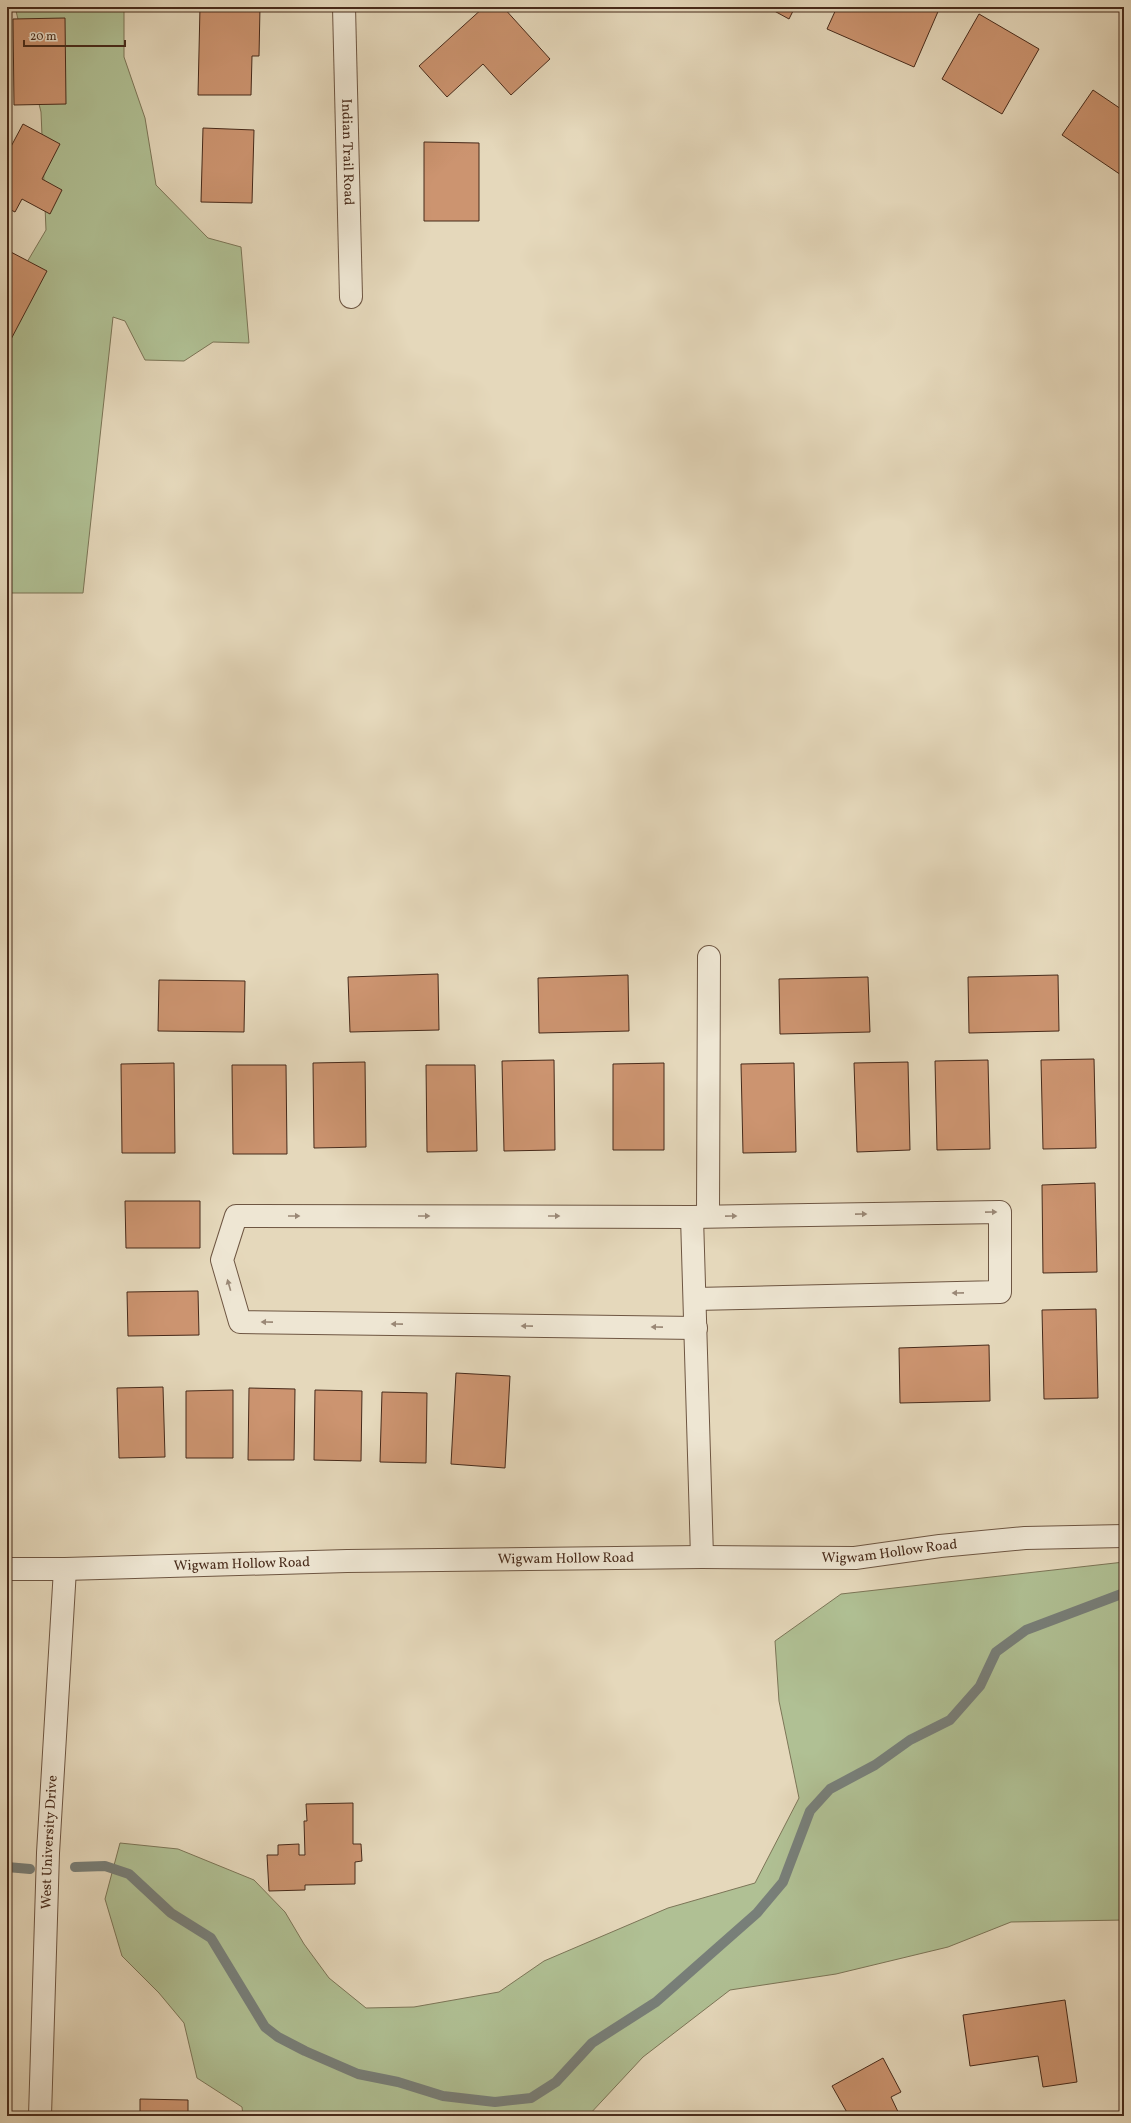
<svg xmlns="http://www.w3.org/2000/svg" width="1131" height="2123" font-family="Vollkorn,serif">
	<rect width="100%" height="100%" fill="#e5d8bb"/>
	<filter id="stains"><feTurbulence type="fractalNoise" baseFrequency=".005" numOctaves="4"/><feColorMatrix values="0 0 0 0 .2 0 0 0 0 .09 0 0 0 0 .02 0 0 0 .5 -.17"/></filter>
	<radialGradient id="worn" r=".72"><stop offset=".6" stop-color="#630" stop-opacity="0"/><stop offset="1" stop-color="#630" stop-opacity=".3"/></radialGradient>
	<g fill="#b0c094" stroke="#7c7557">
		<path d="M15 7H124V57L145 118 156 185 208 238 241 247 249 343 213 342 184 361 145 360 125 321 113 317 83 593H7V296L46 230 41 112Z"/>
		<path d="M1124 1562V1920L1011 1922 948 1947 836 1974 730 1990 643 2057 588 2116H243L242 2107 197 2078 184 2023 159 1993 122 1956 105 1899 120 1843 178 1849 254 1880 285 1912 304 1944 329 1978 366 2008 414 2007 499 1992 544 1961 668 1908 755 1883 799 1798 779 1701 775 1641 841 1594Z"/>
	</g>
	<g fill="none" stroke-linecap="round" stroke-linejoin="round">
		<g stroke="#787f79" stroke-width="10">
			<path d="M7 1867 30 1869"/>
			<path d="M75 1867 105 1866 129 1874 171 1913 211 1938 265 2027 278 2037 305 2051 358 2074 398 2082 443 2096 495 2102 531 2098 556 2082 592 2043 656 2002 757 1913 783 1882 810 1811 830 1789 875 1765 910 1740 950 1720 980 1686 996 1652 1026 1630 1124 1593"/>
		</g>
	</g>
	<g fill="#cc9470" stroke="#472a1a">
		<path d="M200 7H260L259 56H252L251 95H198Z"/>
		<path d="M484 7H503L550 59 511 95 483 64 447 97 419 66Z"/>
		<path d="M767 7H795L789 19Z"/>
		<path d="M837 7H940L914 67 827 29Z"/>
		<path d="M979 14 1039 49 1002 114 942 79Z"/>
		<path d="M65 18 66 104 14 105 13 19Z"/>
		<path d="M1093 90 1124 111V177L1062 135Z"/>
		<path d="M23 124 60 144 42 179 62 190 50 214 22 199 15 212 9 209 7 214V154Z"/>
		<path d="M203 128 254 130 252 203 201 202Z"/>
		<path d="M424 142 479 143V221H424Z"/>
		<path d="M7 250 47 271 9 343 7 341Z"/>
		<path d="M438 974 439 1030 350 1032 348 977Z"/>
		<path d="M628 975 629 1031 539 1033 538 978Z"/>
		<path d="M1058 975 1059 1031 969 1033 968 977Z"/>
		<path d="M868 977 870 1032 780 1034 779 979Z"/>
		<path d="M159 980 245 981 244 1032 158 1031Z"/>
		<path d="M1094 1059 1096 1148 1043 1149 1041 1060Z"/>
		<path d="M554 1060 555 1150 504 1151 502 1061Z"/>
		<path d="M988 1060 990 1149 937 1150 935 1061Z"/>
		<path d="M365 1062 366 1147 314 1148 313 1063Z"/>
		<path d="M908 1062 910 1150 857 1152 854 1063Z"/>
		<path d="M174 1063 175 1153H122L121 1064Z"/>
		<path d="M664 1063V1150H613V1064Z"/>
		<path d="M794 1063 796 1152 743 1153 741 1064Z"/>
		<path d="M232 1065H286L287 1154H233Z"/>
		<path d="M426 1065H475L477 1151 427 1152Z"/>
		<path d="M1095 1183 1097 1272 1043 1273 1042 1185Z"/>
		<path d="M125 1201H200V1248H126Z"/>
		<path d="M198 1291 199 1335 128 1336 127 1292Z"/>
		<path d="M1096 1309 1098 1398 1044 1399 1042 1310Z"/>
		<path d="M989 1345 990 1401 900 1403 899 1348Z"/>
		<path d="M456 1373 510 1376 505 1468 451 1464Z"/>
		<path d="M163 1387 165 1457 119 1458 117 1388Z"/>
		<path d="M249 1388 295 1389 294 1460H248Z"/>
		<path d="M233 1390V1458H186V1391Z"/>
		<path d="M315 1390 362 1391 361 1461 314 1460Z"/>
		<path d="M382 1392 427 1393 426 1463 380 1462Z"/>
		<path d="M353 1803V1844H361L362 1861 355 1862V1884L305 1885V1890L269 1891 267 1855H278V1845L299 1844V1855H305L304 1821H307L306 1804Z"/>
		<path d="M1065 2000 1077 2082 1043 2087 1038 2056 970 2066 963 2015Z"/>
		<path d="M883 2058 901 2092 891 2097 900 2116H849L832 2086Z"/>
		<path d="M140 2099 188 2100V2116H140Z"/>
	</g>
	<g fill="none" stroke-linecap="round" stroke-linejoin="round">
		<g stroke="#6e5642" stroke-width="24">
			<g id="minor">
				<path id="s1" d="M344 7 351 297"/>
				<path d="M708 1216 709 957"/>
				<path d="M692 1217 702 1557"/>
				<path d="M695 1299 1000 1292V1212L692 1217 236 1216 222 1260 240 1322 696 1328"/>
				<path id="s2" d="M7 1569H65L347 1561 702 1557 855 1558 940 1546 1025 1538 1124 1536"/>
				<path id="s3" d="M40 2116 48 1853 65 1569"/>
			</g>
		</g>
		<use href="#minor" stroke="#eee6d3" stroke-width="22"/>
	</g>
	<defs><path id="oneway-solid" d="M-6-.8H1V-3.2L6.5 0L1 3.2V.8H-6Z"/></defs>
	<g fill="#9a8876">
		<use href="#oneway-solid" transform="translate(991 1212) rotate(-1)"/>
		<use href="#oneway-solid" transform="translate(861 1214) rotate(-1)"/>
		<use href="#oneway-solid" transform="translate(294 1216)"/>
		<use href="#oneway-solid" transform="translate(424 1216)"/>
		<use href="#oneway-solid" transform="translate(554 1216)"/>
		<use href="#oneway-solid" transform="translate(731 1216) rotate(-1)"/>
		<use href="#oneway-solid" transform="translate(229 1285) rotate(-106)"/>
		<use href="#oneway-solid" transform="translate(958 1293) rotate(179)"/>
		<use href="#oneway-solid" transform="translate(267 1322) rotate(-179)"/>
		<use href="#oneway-solid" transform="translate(397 1324) rotate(-179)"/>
		<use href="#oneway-solid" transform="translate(527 1326) rotate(-179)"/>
		<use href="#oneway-solid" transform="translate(657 1327) rotate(-179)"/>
	</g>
	<g text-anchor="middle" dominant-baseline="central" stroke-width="4" stroke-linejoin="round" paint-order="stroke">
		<g font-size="14" fill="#472a1a" stroke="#eee6d3">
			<text stroke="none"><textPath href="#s1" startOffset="145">Indian Trail Road</textPath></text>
			<text stroke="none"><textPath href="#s2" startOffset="883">Wigwam Hollow Road</textPath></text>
			<text stroke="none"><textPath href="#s2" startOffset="559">Wigwam Hollow Road</textPath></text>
			<text stroke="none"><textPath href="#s2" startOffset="235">Wigwam Hollow Road</textPath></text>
			<text stroke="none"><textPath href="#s3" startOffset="274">West University Drive</textPath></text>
		</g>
	</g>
	<rect width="1131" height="2123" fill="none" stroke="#e5d8bb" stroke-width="24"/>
	<rect x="8" y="8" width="1115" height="2107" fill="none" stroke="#472a1a" stroke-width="2"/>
	<rect x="12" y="12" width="1107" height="2099" fill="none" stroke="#472a1a"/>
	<path d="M24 40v6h101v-6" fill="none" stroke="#472a1a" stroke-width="2"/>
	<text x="30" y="40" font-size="12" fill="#472a1a" stroke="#eee6d3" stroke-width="3" paint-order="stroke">20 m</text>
	<rect width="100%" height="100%" filter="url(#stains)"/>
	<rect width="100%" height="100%" fill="url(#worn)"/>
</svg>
